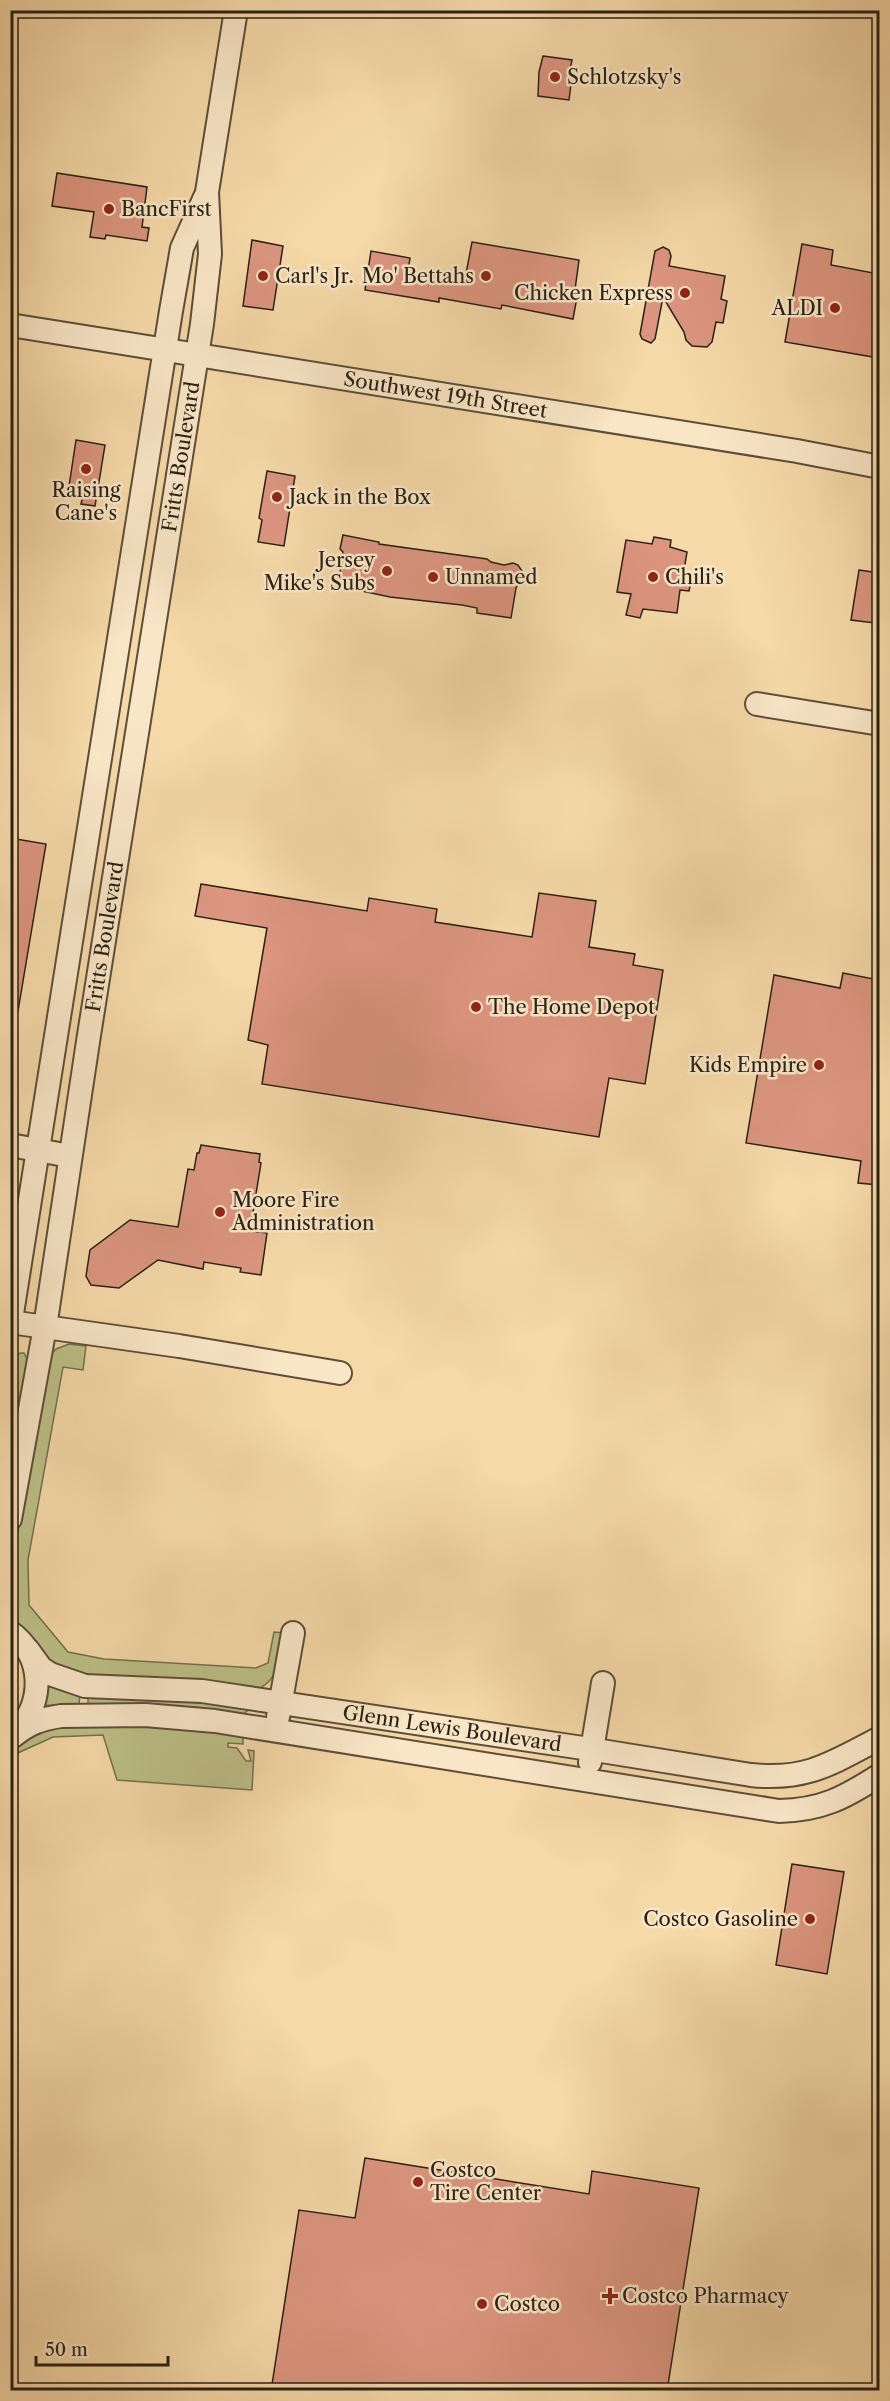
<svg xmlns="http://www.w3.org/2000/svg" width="890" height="2401" font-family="'Libre Caslon Text',serif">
	<rect width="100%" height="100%" fill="#f6d9a9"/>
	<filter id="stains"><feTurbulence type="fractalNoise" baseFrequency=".00333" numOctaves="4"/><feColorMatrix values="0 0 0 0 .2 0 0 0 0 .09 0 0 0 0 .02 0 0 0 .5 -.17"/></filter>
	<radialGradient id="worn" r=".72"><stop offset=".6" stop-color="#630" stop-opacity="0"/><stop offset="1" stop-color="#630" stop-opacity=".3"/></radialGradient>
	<g fill="#bdbf87" stroke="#73704e" stroke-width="1.5">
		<path d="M69 1344 86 1346 83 1370 63 1367 28 1560 29 1605 68 1652 104 1659 256 1668 268 1663 274 1632 284 1633C280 1654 280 1678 260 1688L80 1674C47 1664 22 1641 12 1607 6 1586 14 1560 17 1539 25 1478 37 1418 48 1358L56 1349Z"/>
		<path d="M20 1353H24L27 1359 11 1464C11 1444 6 1364 20 1353Z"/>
		<path d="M44 1686 80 1691 79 1706 45 1705 43 1703Z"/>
		<path d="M88 1693 247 1707 248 1710 244 1714 193 1707 88 1705Z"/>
		<path d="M164 1724 243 1736V1744L228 1743V1747L237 1748 246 1761H251L248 1750 254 1751 252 1790 117 1780 103 1735 53 1737 11 1756V1742L35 1728Z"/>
	</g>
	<g fill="#dc9580" stroke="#292014" stroke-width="1.5">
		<path d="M543 56 572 60 569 75 572 76 569 100 538 96 539 72Z"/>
		<path d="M57 173 147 187 142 227 149 228 147 241 106 235 105 239 90 237 94 212 52 206Z"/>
		<path d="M252 240 283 246 273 310 243 306Z"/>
		<path d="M472 242 579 260 574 297H577L573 319 502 305 501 309 439 298V302L365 290 371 251 410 258 408 271 465 279Z"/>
		<path d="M802 244 833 250 831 265 879 274V358L785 342Z"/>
		<path d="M663 247 669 250 671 256 669 266 725 276 721 299 727 301 723 323 716 322 712 342 707 347 692 346 686 340 684 332 663 297 655 339 651 343 642 339 640 334 655 251Z"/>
		<path d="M76 440 105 445 95 506 81 504 83 495 68 493Z"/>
		<path d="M267 471 295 476 284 546 258 542 262 520 259 518Z"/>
		<path d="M343 535 379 542V544L487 559 491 562 504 565 513 563 518 565 524 574 516 588 511 618 477 613V608L462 605 390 597 338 586 343 552 340 549Z"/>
		<path d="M654 537 671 540 670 547 687 552 683 576 692 577 689 591 680 590 677 613 643 609 640 618 626 615 631 594 617 592 626 540 652 544Z"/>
		<path d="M859 570 879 573V598L875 623 851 620Z"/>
		<path d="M10 838 46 844 18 1011 10 1010Z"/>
		<path d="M201 884 367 911 369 898 437 909 435 922 532 937 539 893 596 901 589 947 635 954 633 965 663 970 645 1084 609 1078 599 1137 262 1084 268 1045 248 1040 267 928 195 916Z"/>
		<path d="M843 973 879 980V1185L858 1183 861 1161 746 1143 774 975 840 988Z"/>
		<path d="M201 1145 260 1154 259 1162 261 1163 250 1231 267 1233 261 1275 240 1272 241 1268 204 1262 203 1269 158 1260 119 1288 91 1285 86 1276 90 1250 130 1220 178 1227 188 1169 194 1170 197 1153H199Z"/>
		<path d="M792 1864 844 1872 827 1974 776 1965Z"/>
		<path d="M365 2158 589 2194 592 2171 699 2188 667 2391H271L299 2210 355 2218Z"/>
	</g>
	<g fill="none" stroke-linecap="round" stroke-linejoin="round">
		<g stroke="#5c4e39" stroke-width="26">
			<g id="minor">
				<path id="s1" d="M10 325 797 451 880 467"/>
				<path d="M757 704 880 724"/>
				<path d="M10 1145 70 1156"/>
				<path d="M10 1322 179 1346 340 1373"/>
				<path d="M10 1326 171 311 182 248 205 197"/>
				<path id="s2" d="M10 1519 45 1327 89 1035 202 324 210 254 207 192 236 10"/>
				<path d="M10 1632C44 1656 44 1701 18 1730"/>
				<path id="s3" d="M28 1650 41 1668 50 1674 85 1686 202 1691 583 1748 751 1775C807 1781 832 1763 880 1738"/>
				<path d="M278 1717 293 1633"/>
				<path d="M12 1737C28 1724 40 1719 61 1716L145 1715 215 1721 779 1811C822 1810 844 1798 880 1775"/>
				<path d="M590 1762 603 1683"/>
			</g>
		</g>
		<use href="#minor" stroke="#f9e6c7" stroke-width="22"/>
	</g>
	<g fill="#8f2418" stroke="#f9e6c7" stroke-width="2">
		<circle cx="555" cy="77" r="6"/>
		<circle cx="109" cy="209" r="6"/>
		<circle cx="263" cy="276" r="6"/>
		<circle cx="486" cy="276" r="6"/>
		<circle cx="685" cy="293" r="6"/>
		<circle cx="835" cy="308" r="6"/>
		<circle cx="86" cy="469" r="6"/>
		<circle cx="277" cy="497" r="6"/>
		<circle cx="387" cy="571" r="6"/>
		<circle cx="433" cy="577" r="6"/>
		<circle cx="653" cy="577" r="6"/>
		<circle cx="476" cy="1007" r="6"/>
		<circle cx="819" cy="1065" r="6"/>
		<circle cx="220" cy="1212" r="6"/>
		<circle cx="810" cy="1919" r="6"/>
		<circle cx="418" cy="2182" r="6"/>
		<path d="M607 2287h6v6h6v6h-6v6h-6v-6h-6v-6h6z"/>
		<circle cx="482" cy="2304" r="6"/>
	</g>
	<g text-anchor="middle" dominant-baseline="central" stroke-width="5" stroke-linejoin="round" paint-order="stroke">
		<g font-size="20" fill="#292014" stroke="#f9e6c7" text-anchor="start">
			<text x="567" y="77">Schlotzsky's</text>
			<text x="121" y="209">BancFirst</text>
			<text x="275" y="276">Carl's Jr.</text>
			<text x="474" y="276" text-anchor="end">Mo' Bettahs</text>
			<text x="673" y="293" text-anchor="end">Chicken Express</text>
			<text x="823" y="308" text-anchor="end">ALDI</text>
			<text x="86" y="490" text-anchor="middle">Raising<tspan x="86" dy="23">Cane's</tspan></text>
			<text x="289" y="497">Jack in the Box</text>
			<text x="375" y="560" text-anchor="end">Jersey<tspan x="375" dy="23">Mike's Subs</tspan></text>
			<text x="445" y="577">Unnamed</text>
			<text x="665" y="577">Chili's</text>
			<text x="488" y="1007">The Home Depot</text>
			<text x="807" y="1065" text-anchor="end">Kids Empire</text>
			<text x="232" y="1200">Moore Fire<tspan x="232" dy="23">Administration</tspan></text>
			<text x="798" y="1919" text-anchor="end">Costco Gasoline</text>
			<text x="430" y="2170">Costco<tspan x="430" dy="23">Tire Center</tspan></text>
			<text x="622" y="2296">Costco Pharmacy</text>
			<text x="494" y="2304">Costco</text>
		</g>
		<g font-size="20" fill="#292014" stroke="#f9e6c7">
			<text stroke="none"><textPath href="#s1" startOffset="441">Southwest 19th Street</textPath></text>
			<text stroke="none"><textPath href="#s2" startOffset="1076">Fritts Boulevard</textPath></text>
			<text stroke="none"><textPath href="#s2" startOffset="590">Fritts Boulevard</textPath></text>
			<text stroke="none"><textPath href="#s3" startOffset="440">Glenn Lewis Boulevard</textPath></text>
		</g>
	</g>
	<rect width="890" height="2401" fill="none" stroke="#f6d9a9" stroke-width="36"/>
	<rect x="12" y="12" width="866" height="2377" fill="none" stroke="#292014" stroke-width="3"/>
	<rect x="18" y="18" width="854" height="2365" fill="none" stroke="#292014" stroke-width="1.5"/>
	<path d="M36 2356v9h132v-9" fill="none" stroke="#292014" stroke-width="3"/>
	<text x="45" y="2356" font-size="18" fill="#292014" stroke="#f9e6c7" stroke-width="4.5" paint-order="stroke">50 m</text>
	<rect width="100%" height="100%" filter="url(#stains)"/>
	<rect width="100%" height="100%" fill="url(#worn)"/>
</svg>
